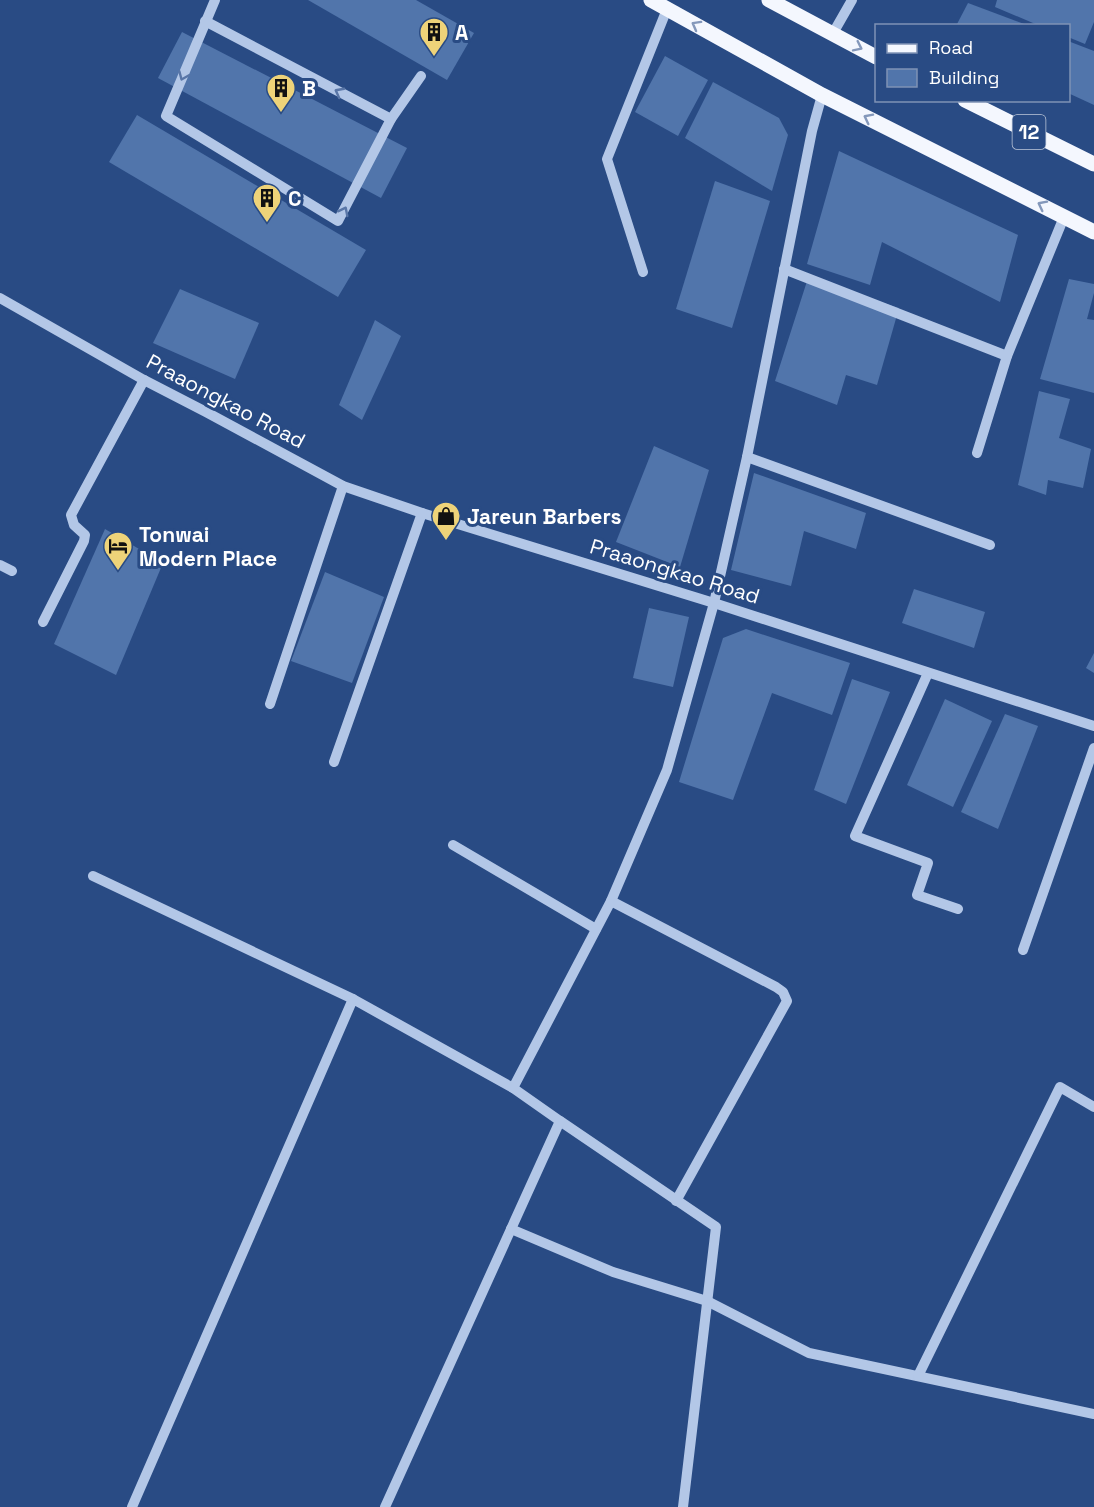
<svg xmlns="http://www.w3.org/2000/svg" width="1094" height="1507" font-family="'Space Grotesk',sans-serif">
	<rect width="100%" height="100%" fill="#294b84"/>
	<g fill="#5175ab">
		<path d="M308 0H416L474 33 447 80Z"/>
		<path d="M997 0H1094V22L1085 44 1068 37V26H1040L995 7Z"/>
		<path d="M968 3 1027 25V26H956Z"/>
		<path d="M182 32 407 148 381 198 158 78Z"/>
		<path d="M1068 41 1094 51V105L1068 93Z"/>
		<path d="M665 56 708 80 678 136 635 112Z"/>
		<path d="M713 82 779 118 788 135 772 191 685 138Z"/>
		<path d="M137 115 366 250 338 297 109 162Z"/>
		<path d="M839 151 1018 235 1000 302 882 242 870 285 807 264Z"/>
		<path d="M715 181 770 201 732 328 676 309Z"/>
		<path d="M808 278 899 308 877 385 846 375 837 405 775 381Z"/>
		<path d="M1069 279 1094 284V293L1087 319 1094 320V393L1040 379Z"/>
		<path d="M180 289 259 323 235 379 153 343Z"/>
		<path d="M375 320 401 336 362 420 339 405Z"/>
		<path d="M1039 391 1070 399 1059 438 1091 449 1083 488 1048 480 1046 495 1018 485Z"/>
		<path d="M654 446 709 470 680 567 616 542Z"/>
		<path d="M754 473 866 513 856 549 804 531 791 586 731 570Z"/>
		<path d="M105 529 163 563 116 675 54 644Z"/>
		<path d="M325 572 384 597 352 683 291 661Z"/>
		<path d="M914 589 985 612 974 648 902 623Z"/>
		<path d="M649 608 689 617 673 687 633 678Z"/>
		<path d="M746 629 850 663 832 715 772 693 733 800 679 782 723 638Z"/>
		<path d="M1094 653V673L1086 668Z"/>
		<path d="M852 679 890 692 846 804 814 790Z"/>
		<path d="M945 699 992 721 953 807 907 785Z"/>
		<path d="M1005 714 1038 726 998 829 961 812Z"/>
	</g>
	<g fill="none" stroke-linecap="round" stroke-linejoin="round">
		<g stroke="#b3c7e7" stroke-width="10">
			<path d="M215 0 166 116 338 221 391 119 421 76"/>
			<path d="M205 21 391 119"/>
			<path d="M832 35 852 0"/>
			<path d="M784 269 1007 356"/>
			<path d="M643 272 607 159 667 9"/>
			<path d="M0 298 144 380 206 412 343 486 422 513 714 603 1094 726"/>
			<path d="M977 453 1007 356 1064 217"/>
			<path d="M747 457 990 545"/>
			<path d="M0 565 12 571"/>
			<path d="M43 622 84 541 85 535 74 525 71 515 144 380"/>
			<path d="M928 673 855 836 928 863 917 895 958 909"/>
			<path d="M270 704 343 486"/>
			<path d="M334 762 422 513"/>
			<path d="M453 845 596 929"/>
			<path d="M93 876 353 999"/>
			<path d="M611 901 776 987 783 992 787 1001 676 1201"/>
			<path d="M1023 950 1094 748"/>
			<path d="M560 1121 716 1227 683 1507"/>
			<path d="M511 1229 613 1272 707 1301 809 1353 1094 1414"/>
			<path d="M918 1376 1060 1087 1094 1107"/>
			<path d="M132 1507 353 999 513 1088"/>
			<path d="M385 1507 560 1121 513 1088 611 901 667 770 714 603 747 457 812 131 822 95"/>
		</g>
		<g stroke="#f4f7fe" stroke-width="15">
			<path d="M651 0 822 95 1094 232"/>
			<path d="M769 0 876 57"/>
			<path d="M965 100 1094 164"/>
		</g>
	</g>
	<defs><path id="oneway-chevron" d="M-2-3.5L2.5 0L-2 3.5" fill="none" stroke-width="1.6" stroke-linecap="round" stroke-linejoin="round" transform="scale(1.5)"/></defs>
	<g stroke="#8498bb">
		<use href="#oneway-chevron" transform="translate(696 25) rotate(-151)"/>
		<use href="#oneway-chevron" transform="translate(858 47) rotate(26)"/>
		<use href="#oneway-chevron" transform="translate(868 118) rotate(-153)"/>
		<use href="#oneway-chevron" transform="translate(1042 205) rotate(-153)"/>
	</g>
	<g stroke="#5976a7">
		<use href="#oneway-chevron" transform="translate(183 76) rotate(113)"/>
		<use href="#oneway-chevron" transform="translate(339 92) rotate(-152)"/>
		<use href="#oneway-chevron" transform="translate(344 211) rotate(-63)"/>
	</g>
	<defs>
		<g id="building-pin" transform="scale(1.5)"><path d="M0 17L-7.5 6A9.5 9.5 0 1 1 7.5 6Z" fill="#eed379" stroke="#294b84"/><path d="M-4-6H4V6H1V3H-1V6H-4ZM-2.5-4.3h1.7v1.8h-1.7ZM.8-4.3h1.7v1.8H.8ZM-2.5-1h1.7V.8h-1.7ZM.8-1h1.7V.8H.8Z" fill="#111"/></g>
		<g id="shop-pin" transform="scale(1.5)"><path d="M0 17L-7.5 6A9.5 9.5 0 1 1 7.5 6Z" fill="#eed379" stroke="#294b84"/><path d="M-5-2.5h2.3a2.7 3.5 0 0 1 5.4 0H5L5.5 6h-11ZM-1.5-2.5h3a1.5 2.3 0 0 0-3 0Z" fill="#111"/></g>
		<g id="hotel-pin" transform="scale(1.5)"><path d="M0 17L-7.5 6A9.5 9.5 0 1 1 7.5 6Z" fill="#eed379" stroke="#294b84"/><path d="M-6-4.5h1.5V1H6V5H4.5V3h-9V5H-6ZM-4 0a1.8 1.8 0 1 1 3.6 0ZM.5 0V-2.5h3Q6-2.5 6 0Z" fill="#111"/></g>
	</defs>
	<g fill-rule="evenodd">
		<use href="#building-pin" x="434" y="32"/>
		<use href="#building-pin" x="281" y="88"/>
		<use href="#building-pin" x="267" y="198"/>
		<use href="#shop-pin" x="446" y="516"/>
		<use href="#hotel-pin" x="118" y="546"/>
	</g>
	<g text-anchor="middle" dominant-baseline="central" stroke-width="6" stroke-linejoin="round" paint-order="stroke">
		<rect fill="#294b84" stroke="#bfc9da" stroke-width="1.5" x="1012.5" y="115" width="33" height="34" rx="4.5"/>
		<g font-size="20" font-weight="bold" fill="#fff">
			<text x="1029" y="132">12</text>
		</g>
		<g font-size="21" font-weight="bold" fill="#fff" stroke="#294b84" text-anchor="start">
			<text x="455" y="32">A</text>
			<text x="302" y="88">B</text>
			<text x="288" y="198">C</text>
			<text x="467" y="516">Jareun Barbers</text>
			<text x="139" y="534">Tonwai<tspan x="139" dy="24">Modern Place</tspan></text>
		</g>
		<g font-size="21" fill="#fff" stroke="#294b84">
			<text transform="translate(226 401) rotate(28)">Praaongkao Road</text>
			<text transform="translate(675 571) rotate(17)">Praaongkao Road</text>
		</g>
	</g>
	<rect x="875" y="24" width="195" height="78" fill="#294b84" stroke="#7f93b5" stroke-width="1.5"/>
	<rect x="887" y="44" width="30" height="9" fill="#f4f7fe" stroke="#7f93b5" stroke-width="1.5"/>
	<text x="929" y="54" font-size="18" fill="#ffffff">Road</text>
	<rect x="887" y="69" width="30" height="18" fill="#5175ab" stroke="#7f93b5" stroke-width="1.5"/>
	<text x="929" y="84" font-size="18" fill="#ffffff">Building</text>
</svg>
